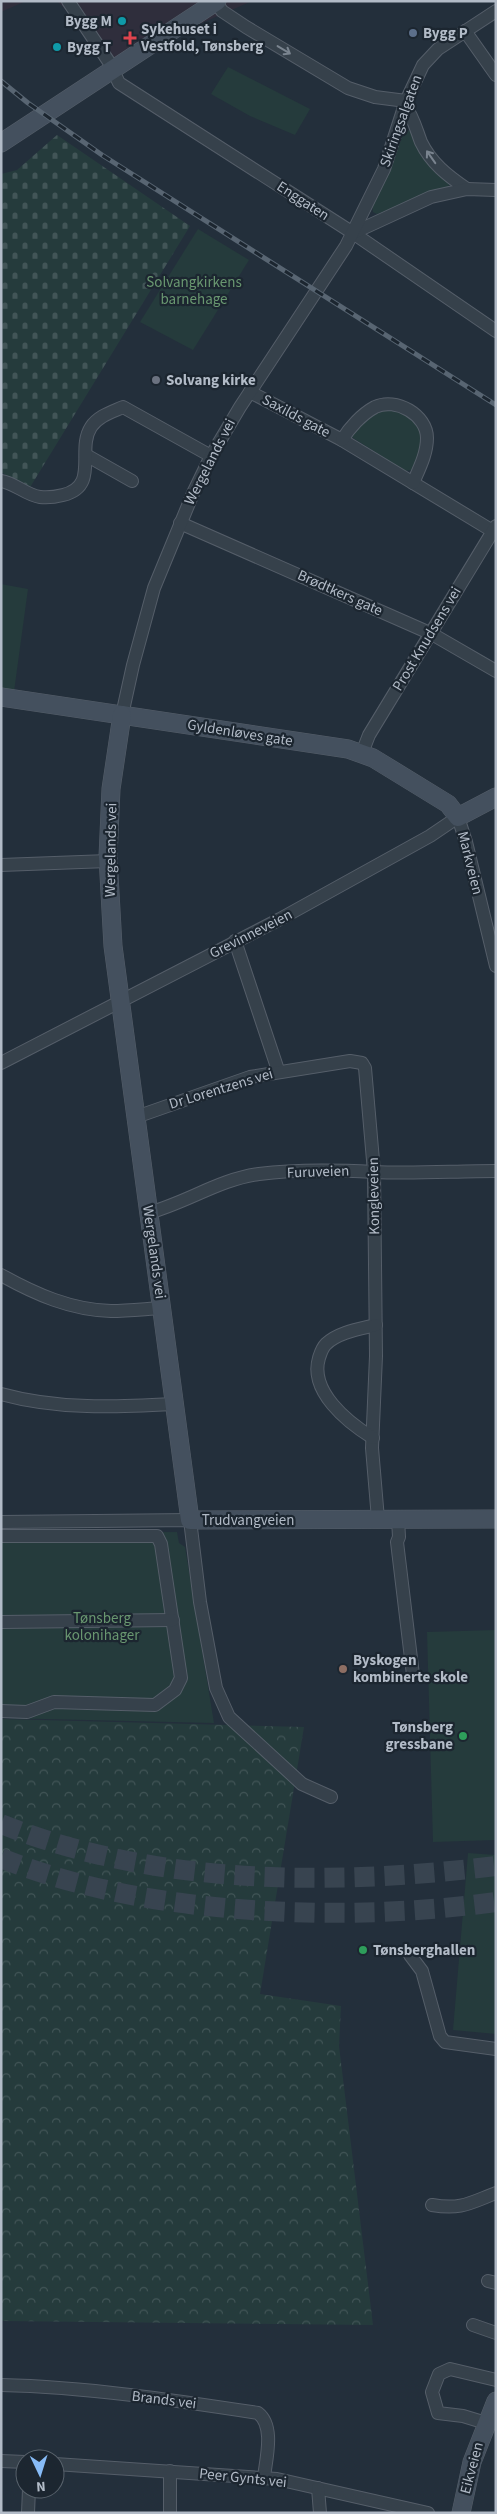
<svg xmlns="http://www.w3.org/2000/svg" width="497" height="2514" font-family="'Source Sans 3',sans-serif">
	<defs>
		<pattern id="forest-crowns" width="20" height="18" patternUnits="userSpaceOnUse" patternTransform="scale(1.25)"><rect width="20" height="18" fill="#253b3c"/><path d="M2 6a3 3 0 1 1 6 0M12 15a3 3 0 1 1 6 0" fill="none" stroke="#425557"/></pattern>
		<pattern id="cemetery-stones" width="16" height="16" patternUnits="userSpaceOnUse" patternTransform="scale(1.25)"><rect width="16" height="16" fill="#253b3c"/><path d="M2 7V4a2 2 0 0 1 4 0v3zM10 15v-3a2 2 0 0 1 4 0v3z" fill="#425557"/></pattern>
	</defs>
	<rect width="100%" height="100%" fill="#232f3b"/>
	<g fill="#2f2e3c">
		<path d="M1 1H26L1 12Z"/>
		<path d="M57 1H252L116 61Z"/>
	</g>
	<path fill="url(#forest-crowns)" d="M1 1719 304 1727 260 1994 341 2006 339 2046 373 2325 1 2321Z"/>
	<path fill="url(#cemetery-stones)" d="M57 135 190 226 29 489 1 472V174L17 170Z"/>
	<g fill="#253b3c">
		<path d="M228 67 310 109 295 135 250 116 211 94Z"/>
		<path d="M405 129 413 132 449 185 448 188 377 214 373 212 372 204 386 178Z"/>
		<path d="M198 229 249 260 193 350 140 322Z"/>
		<path d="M375 409H400L422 427V448L412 470 405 471 350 436Z"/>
		<path d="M1 584 28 589 13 699 1 697Z"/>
		<path d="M177 1532 179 1543 185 1547 214 1723 1 1718V1533Z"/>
		<path d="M496 1630V1840L433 1842 427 1632Z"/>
		<path d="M468 1853 496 1855V2034L453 2030Z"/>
	</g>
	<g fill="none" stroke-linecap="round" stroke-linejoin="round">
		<g stroke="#384450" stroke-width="20" stroke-dasharray="20 10" stroke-linecap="butt">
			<path d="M1 1824C156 1886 332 1886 496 1866"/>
			<path d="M1 1858C144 1916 345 1923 496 1902"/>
		</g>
		<g stroke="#555e69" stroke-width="14">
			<g id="minor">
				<path d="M68 1 109 62 119 83 353 233 496 331"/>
				<path d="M216 2 222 11 246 27 348 88 375 97 406 101"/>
				<path d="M465 31 496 75"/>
				<path d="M405 106C413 116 416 129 421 142 431 163 448 176 467 189"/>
				<path d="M353 233 431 197 467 189 496 190"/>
				<path d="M250 392 342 440 496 533"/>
				<path d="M342 440C349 428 362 414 375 407 396 397 427 415 427 438 427 454 419 469 413 483"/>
				<path d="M86 455 132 481"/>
				<path d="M1 481C15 483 26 495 40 497 48 498 55 497 63 495 100 486 76 450 91 427 98 416 112 412 123 407L211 456"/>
				<path d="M180 523 432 634 496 671"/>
				<path d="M122 715 133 665 154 588 194 491 211 456 240 407 346 246 384 169 406 101 423 65 438 49 496 11"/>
				<path d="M362 753 369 735 496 526"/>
				<path d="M1 865 108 861"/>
				<path d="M235 941 278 1070"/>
				<path d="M1 1063 280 919 430 836 458 817 466 842 496 966"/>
				<path d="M136 1117 250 1077 350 1061 362 1063 365 1068 374 1172 376 1356 372 1448 378 1519"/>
				<path d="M148 1213C186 1203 220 1179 259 1174 297 1169 336 1170 374 1172 414 1174 455 1171 496 1171"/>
				<path d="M1 1275C35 1294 71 1310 111 1311 128 1311 145 1309 162 1308"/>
				<path d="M1 1394C59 1410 116 1407 174 1404"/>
				<path d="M373 1438C347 1422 309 1391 319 1358 321 1352 322 1348 326 1344 339 1332 360 1329 376 1325"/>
				<path d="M398 1519 399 1537 397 1542 413 1675"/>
				<path d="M1 1522 190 1520 200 1602 216 1688 229 1717 302 1784 331 1797"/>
				<path d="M1 1536H157L161 1544 181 1678 175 1690 155 1705 54 1702 27 1712 1 1711"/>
				<path d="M1 1622 173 1620"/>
				<path d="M410 1955 422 1971 440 2036 445 2042 496 2049"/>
				<path d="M432 2205C461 2210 470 2203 496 2193"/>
				<path d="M488 2281 496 2283"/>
				<path d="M473 2325 496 2333"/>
				<path d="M1 2385C87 2387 173 2400 258 2413 275 2426 266 2459 264 2477"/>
				<path d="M486 2423 463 2416 438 2413 432 2392 439 2374 450 2369 496 2380"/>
				<path d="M1 2461 25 2462"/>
				<path d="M55 2464 277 2479 428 2513"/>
				<path d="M318 2488 320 2513"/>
				<path d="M28 2513 29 2489"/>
				<path d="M170 2513V2471"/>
			</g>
		</g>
		<g stroke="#555e69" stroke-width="19">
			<g id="secondary">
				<path d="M1 143 217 1"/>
				<path d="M1 697 348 749 373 758 448 804 458 817 496 797"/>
				<path d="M122 715 111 789 108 857 113 946 190 1520 496 1519"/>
				<path d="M461 2513 472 2462 496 2401"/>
			</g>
		</g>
		<use href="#minor" stroke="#36414b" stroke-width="12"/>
		<use href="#secondary" stroke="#44505e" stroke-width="18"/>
		<g stroke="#586572" stroke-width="5">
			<path id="rail" d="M1 81 28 103 102 155 496 405"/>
		</g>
		<use href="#rail" stroke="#1c2630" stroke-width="3" stroke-dasharray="9" stroke-linecap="butt"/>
	</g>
	<defs><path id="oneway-shaft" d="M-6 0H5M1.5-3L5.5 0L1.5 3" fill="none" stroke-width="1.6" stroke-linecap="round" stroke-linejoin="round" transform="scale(1.25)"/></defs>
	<g stroke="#7a848f">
		<use href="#oneway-shaft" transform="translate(284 50) rotate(31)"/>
		<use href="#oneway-shaft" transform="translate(431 157) rotate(-125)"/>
	</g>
	<g fill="#0f9aa8" stroke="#1c2630" stroke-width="2">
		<circle cx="122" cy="21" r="5"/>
		<circle cx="57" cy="47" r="5"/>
	</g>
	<circle fill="#5c6f8a" stroke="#1c2630" stroke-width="2" cx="413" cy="33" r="5"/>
	<path fill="#e0444e" stroke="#1c2630" stroke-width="2" d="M127.5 30.5h5v5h5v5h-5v5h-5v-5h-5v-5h5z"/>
	<circle fill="#6b7280" stroke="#1c2630" stroke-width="2" cx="156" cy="380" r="5"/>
	<circle fill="#8d6e63" stroke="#1c2630" stroke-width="2" cx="343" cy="1669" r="5"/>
	<g fill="#2e9e5b" stroke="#1c2630" stroke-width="2">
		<circle cx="463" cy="1736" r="5"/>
		<circle cx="363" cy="1950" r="5"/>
	</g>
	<g text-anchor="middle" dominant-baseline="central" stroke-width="4.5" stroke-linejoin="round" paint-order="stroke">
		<g font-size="15" font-weight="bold" fill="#b2bbc7" stroke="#1c2630" text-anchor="start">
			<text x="112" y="21" text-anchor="end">Bygg M</text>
			<text x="141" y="29">Sykehuset i<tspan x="141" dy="17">Vestfold, Tønsberg</tspan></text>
			<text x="423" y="33">Bygg P</text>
			<text x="67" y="47">Bygg T</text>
			<text x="166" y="380">Solvang kirke</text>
			<text x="353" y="1660">Byskogen<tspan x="353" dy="17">kombinerte skole</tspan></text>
			<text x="453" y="1727" text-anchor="end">Tønsberg<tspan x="453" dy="17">gressbane</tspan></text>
			<text x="373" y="1950">Tønsberghallen</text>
		</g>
		<g font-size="15" fill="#b2bbc7" stroke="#1c2630">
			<text transform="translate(401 121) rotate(-70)">Skiringsalgaten</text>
			<text transform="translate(303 201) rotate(33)">Enggaten</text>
			<text transform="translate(296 416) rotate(28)">Saxilds gate</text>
			<text transform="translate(210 462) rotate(-63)">Wergelands vei</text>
			<text transform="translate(340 593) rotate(24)">Brødtkers gate</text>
			<text transform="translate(427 639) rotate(-59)">Prost Knudsens vei</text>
			<text transform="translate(240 733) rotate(9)">Gyldenløves gate</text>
			<text transform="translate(111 850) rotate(-89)">Wergelands vei</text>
			<text transform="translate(470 863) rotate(76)">Markveien</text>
			<text transform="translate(251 934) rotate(-27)">Grevinneveien</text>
			<text transform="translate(221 1089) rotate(-17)">Dr Lorentzens vei</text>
			<text transform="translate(318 1172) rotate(-2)">Furuveien</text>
			<text transform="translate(374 1196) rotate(-91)">Kongleveien</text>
			<text transform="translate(154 1252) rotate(82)">Wergelands vei</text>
			<text x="248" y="1520">Trudvangveien</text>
			<text transform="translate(164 2400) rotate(7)">Brands vei</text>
			<text transform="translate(472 2468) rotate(-75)">Eikveien</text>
			<text transform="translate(243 2478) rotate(6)">Peer Gynts vei</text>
		</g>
		<g font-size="15" fill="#699770" stroke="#1c2630">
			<text x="194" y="282">Solvangkirkens<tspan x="194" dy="17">barnehage</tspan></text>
			<text x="102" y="1618">Tønsberg<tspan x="102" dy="17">kolonihager</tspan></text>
		</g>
	</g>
	<rect width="497" height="2514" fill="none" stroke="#b2bbc7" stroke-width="5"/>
	<g transform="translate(40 2474) rotate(176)"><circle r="24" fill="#1c2630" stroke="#58626c"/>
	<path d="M0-4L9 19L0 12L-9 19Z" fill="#87bbf6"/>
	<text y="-8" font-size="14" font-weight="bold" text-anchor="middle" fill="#b2bbc7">N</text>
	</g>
</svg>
